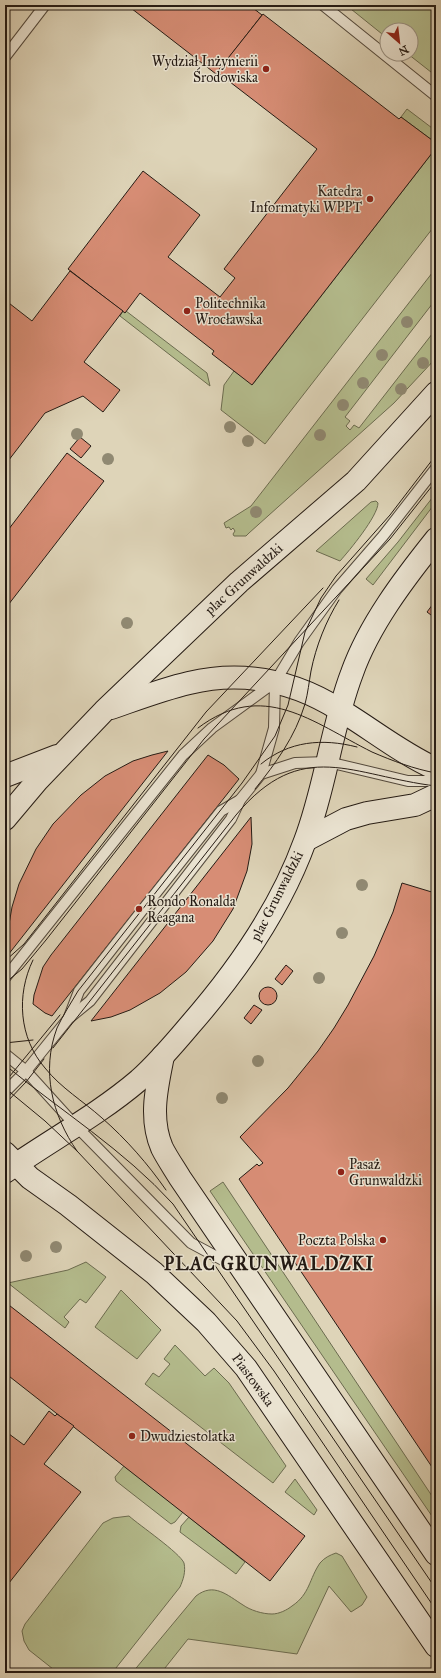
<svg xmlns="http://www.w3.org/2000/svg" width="441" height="1678" font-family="'IM FELL Great Primer',serif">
	<rect width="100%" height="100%" fill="#ded4b8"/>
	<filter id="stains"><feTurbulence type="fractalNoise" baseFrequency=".005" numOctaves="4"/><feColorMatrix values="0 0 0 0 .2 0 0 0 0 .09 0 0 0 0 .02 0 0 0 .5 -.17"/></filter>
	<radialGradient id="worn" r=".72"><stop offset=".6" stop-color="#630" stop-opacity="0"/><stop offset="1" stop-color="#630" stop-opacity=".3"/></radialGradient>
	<g fill="#b4bc8d" stroke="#6c6c50">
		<path d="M346 5H436V61L432 66 436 70V76L408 54H411V30H387V38Z"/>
		<path d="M407 109 436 131V143L401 117Z"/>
		<path d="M436 148V224L265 444 221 410 224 385 234 371 253 384Z"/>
		<path d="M436 268V299L345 417 350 421 346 426 350 430 354 425 359 428 436 329V358L394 403 249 533 246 536H234L233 534 235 531 233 528 231 530 229 527 226 528 224 523 251 506Z"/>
		<path d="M123 311H126L207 373 210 386 120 316Z"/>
		<path d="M436 493V502L373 585 366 579 398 542Z"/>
		<path d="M376 501 378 503C378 516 349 551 340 561L316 551 371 502Z"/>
		<path d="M223 1182 436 1502V1522L210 1191Z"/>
		<path d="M86 1262 106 1277 86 1303 80 1299 64 1317 69 1322 65 1328 8 1283 68 1270Z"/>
		<path d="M121 1290 161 1330 137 1359 95 1327Z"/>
		<path d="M175 1345 205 1376 214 1368 229 1383 286 1466 273 1483 145 1384 153 1373 159 1377 170 1364 164 1359Z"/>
		<path d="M124 1466 183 1512 175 1522 171 1524 116 1481 115 1477Z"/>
		<path d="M295 1479 317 1510 314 1515 285 1492Z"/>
		<path d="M129 1516C139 1525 180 1553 184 1563 186 1572 183 1580 180 1587L112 1673H58L29 1650 24 1641 22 1631 25 1624 103 1523 113 1518Z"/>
		<path d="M189 1517 245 1562 236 1574 180 1532 181 1526Z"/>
		<path d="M336 1553 342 1556 367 1597 362 1605 351 1612 329 1586 297 1654 188 1639 161 1673H132L196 1596C214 1582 227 1595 243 1605 250 1610 262 1614 272 1614 279 1614 287 1610 292 1606 310 1594 309 1579 320 1563 324 1558 330 1555 336 1553Z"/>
	</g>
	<g fill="#d78d75" stroke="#251b14">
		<path d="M127 5H249L262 15 216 74Z"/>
		<path d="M263 14 399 119 401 117 436 143V148L252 385 212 354 214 351 140 293 125 313 68 269 143 171 200 215 168 257 220 297 235 278 224 269 317 149 217 72Z"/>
		<path d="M70 271 123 311 84 362 120 390 103 412 83 396 45 413 5 465V300L32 321Z"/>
		<path d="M80 437 91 446 81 458 70 449Z"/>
		<path d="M67 453 104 481 5 609V534Z"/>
		<path d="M436 600V617L435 618 427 612Z"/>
		<path d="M168 751 8 955V930L12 907 19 884 36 849 53 824 81 795 105 776 133 761 152 755Z"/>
		<path d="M208 755 224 765 239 779 52 1016 45 1013 33 1004 34 995 43 967 51 955Z"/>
		<path d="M251 817 252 844 247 871 233 909 213 941 186 972 160 993 130 1010 111 1017 91 1021Z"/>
		<path d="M402 883 435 893 436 889V1473L239 1179 257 1164 259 1166 263 1163 240 1137 288 1088 318 1051 334 1028 348 1005 374 956 393 912Z"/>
		<path d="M286 965 293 971 282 985 275 979Z"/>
		<circle cx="268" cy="996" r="9"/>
		<path d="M254 1005 262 1010 251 1024 244 1018Z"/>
		<path d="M5 1302 305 1536 270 1581 5 1373Z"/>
		<path d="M49 1411 55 1416 57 1414 74 1426 44 1464 81 1492 5 1588V1431L24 1445Z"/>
	</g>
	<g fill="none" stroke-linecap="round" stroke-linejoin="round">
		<g stroke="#53493d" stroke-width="12">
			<g id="lane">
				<path d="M323 5 436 96"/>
				<path d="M5 57 45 5"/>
				<path d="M261 774 295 763 328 762 408 781H436"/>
				<path d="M5 978 183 755 212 728 275 682 299 642 337 589 383 536 436 468"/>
				<path d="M69 1017 79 991 144 908 221 811 240 800"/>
				<path d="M5 1054 26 1071 75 1125 191 1243 234 1266"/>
				<path d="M5 1092 26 1071 68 1019 90 1001 231 819 240 800 261 774 274 728 275 682"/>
			</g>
		</g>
		<g stroke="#251b14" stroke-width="24">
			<g id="secondary">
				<path d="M111 708C137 699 163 689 189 683 243 670 294 681 340 710 373 730 401 753 436 769"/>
				<path d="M5 776 57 756"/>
				<path d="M5 819 37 781 104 711 239 582 356 481 436 393"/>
				<path d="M306 840 346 819 367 813 415 805 436 795"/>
				<path d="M163 1056C157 1086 149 1118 162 1148 167 1158 174 1168 180 1178L436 1554"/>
				<path d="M5 1153 30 1178 68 1205 154 1273 206 1322 246 1368 436 1646"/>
				<path d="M5 1172C49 1141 98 1115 139 1080 158 1063 174 1044 190 1025 238 970 280 910 305 841 326 786 331 728 352 673 369 625 404 579 436 539"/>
			</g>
		</g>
		<use href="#lane" stroke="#eae3d1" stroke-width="10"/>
		<use href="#secondary" stroke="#eae3d1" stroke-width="22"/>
		<g stroke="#251b14" stroke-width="1">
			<path d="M198 728C263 679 312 722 372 752 393 761 414 769 436 773"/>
			<path d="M261 764C289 741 322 738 357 747"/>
			<path d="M255 789C276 763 295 737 305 704 308 693 309 682 311 671 316 646 326 621 339 600"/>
			<path d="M33 960C16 995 19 1038 45 1068 61 1088 83 1101 102 1118 126 1139 148 1164 166 1190"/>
			<path d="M5 961 24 944 206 712 323 588"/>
			<path d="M5 983 22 969 46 940 204 739 390 539 436 481"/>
			<path d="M5 1043 33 1040"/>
			<path d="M53 1048 236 815C302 736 352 776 436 786"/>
			<path d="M5 1065C61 1111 124 1150 173 1204L436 1589"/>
			<path d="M5 1082 60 1015"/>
			<path d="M5 1088 45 1121 77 1151 237 1321 274 1371 436 1610"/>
			<path d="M5 1104 26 1082 44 1059"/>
			<path d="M77 1151C52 1115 41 1071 57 1028 63 1015 71 1003 78 991L242 783 275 736 288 705 305 632 321 598 336 576 390 515 436 455"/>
		</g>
	</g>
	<g fill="#908972">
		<circle cx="407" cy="322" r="6"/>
		<circle cx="382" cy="355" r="6"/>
		<circle cx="423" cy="363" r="6"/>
		<circle cx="363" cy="383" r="6"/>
		<circle cx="401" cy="389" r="6"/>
		<circle cx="343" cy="405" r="6"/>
		<circle cx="230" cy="427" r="6"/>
		<circle cx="77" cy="434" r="6"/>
		<circle cx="320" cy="435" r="6"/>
		<circle cx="248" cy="441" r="6"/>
		<circle cx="108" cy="459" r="6"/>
		<circle cx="256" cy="512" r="6"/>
		<circle cx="127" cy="623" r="6"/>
		<circle cx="362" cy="885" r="6"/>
		<circle cx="342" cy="933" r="6"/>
		<circle cx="319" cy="978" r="6"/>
		<circle cx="258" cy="1061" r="6"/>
		<circle cx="222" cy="1098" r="6"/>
		<circle cx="56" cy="1247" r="6"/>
		<circle cx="26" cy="1256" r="6"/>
	</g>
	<g fill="#8f2418" stroke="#eae3d1" stroke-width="1.5">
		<circle cx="266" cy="69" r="4"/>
		<circle cx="370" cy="199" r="4"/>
		<circle cx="187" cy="311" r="4"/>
		<circle cx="139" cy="909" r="4"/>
		<circle cx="341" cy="1172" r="4"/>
		<circle cx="383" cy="1240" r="4"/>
		<circle cx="132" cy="1436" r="4"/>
	</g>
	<g text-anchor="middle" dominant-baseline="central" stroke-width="3" stroke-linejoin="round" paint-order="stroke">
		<g font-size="14" fill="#251b14" stroke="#eae3d1" text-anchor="start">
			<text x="258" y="61" text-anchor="end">Wydział Inżynierii<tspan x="258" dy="16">Środowiska</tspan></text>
			<text x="362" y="191" text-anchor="end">Katedra<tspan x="362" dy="16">Informatyki WPPT</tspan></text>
			<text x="195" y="303">Politechnika<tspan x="195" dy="16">Wrocławska</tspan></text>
			<text x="147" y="901">Rondo Ronalda<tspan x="147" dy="16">Reagana</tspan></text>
			<text x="349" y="1164">Pasaż<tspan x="349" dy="16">Grunwaldzki</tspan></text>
			<text x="375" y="1240" text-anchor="end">Poczta Polska</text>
			<text x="140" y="1436">Dwudziestolatka</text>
		</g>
		<g font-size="14" fill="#251b14" stroke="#eae3d1">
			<text transform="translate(244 579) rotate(-42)">plac Grunwaldzki</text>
			<text transform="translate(277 896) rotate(-63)">plac Grunwaldzki</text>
			<text transform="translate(253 1380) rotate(54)">Piastowska</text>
		</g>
		<g font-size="18" font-weight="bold" letter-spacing="1" fill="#251b14" stroke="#eae3d1">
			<text x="269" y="1264">PLAC GRUNWALDZKI</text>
		</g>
	</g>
	<rect width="441" height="1678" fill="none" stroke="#ded4b8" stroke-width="20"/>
	<rect x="6" y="6" width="429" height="1666" fill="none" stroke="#251b14" stroke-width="2"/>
	<rect x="10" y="10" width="421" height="1658" fill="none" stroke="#251b14"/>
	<g transform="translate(399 42) rotate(152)"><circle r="19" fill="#eae3d1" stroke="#9b9385"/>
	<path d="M0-3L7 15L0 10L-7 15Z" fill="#8f2418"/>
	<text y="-6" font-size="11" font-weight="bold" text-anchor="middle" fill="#251b14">N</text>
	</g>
	<rect width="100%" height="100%" filter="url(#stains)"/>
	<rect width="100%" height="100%" fill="url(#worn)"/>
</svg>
